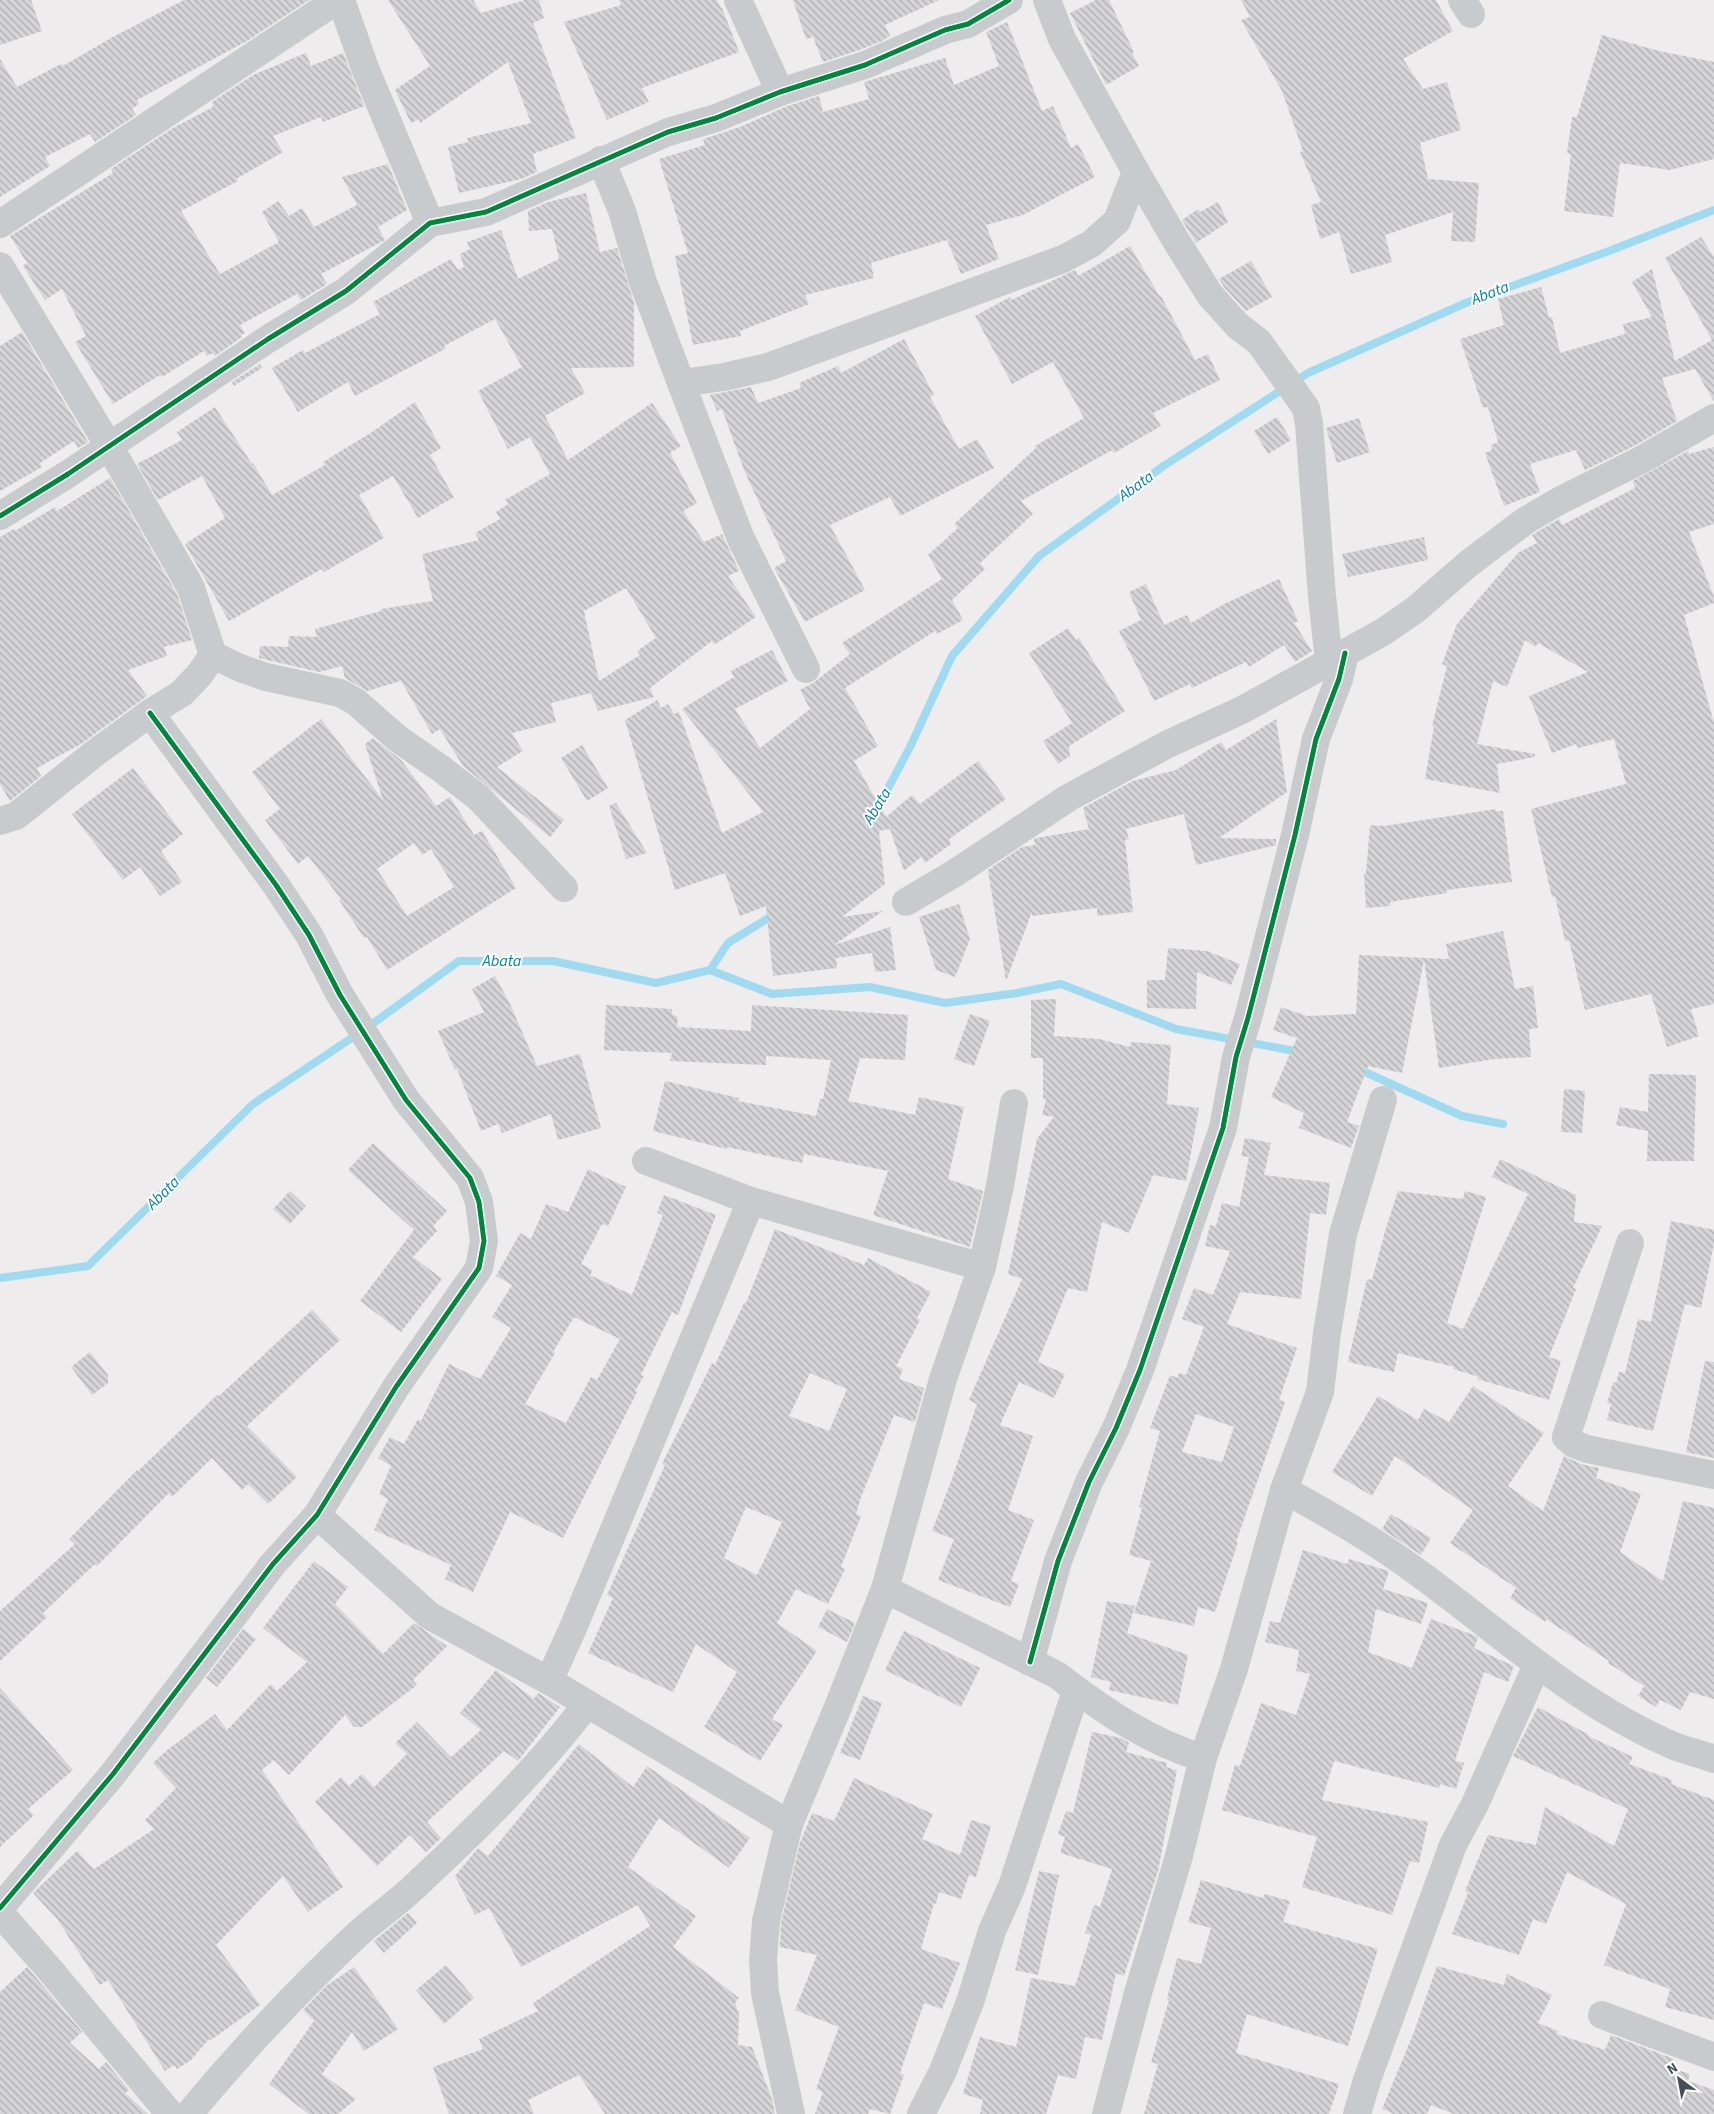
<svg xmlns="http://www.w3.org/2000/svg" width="1714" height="2114" font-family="'Source Sans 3',sans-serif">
	<defs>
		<pattern id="building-back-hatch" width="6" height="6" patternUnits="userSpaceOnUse" patternTransform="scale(1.25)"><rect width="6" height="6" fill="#d5d4d7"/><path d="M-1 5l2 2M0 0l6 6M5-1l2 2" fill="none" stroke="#aeaeb1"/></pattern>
	</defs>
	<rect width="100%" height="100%" fill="#eeecec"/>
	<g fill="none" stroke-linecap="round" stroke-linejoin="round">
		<g stroke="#a0daf0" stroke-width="8">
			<path d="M875 813 910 747 952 656 1039 556 1165 465 1308 373 1468 302 1609 251 1714 210"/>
			<path d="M710 970 772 994 870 987 945 1003 1017 993 1061 984 1176 1029 1300 1052"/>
			<path d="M1356 1068 1462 1116 1503 1124"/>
			<path d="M0 1278 88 1266 253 1104 368 1027 459 961H553L656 983 710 970 728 943 775 914"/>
		</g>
	</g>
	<g fill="url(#building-back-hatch)" fill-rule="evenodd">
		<path d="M0 0H31L42 31 0 45Z"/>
		<path d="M184 0H309L247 41 137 100 139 104 132 109 136 115 95 142 90 134 45 157 50 166 0 197V59L17 87 61 64 63 66 111 38Z"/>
		<path d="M388 0H473L481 13 525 0H539L544 18 533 23 576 138 533 154 537 172 521 179 459 193 448 147 468 142 467 138 531 123 508 62 420 123 419 119 411 123 395 90 430 66Z"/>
		<path d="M619 0H717L721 8H722L739 52 642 88 649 102 607 120 564 22 621 5Z"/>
		<path d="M793 0H939L885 25 890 36 882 41 859 50 823 62 813 37 806 39Z"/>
		<path d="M1096 0H1109L1134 52 1132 53 1139 66 1106 85 1070 13Z"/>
		<path d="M1241 0H1436L1453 31 1403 59 1423 89 1447 82 1461 130 1420 143 1428 179 1479 183 1475 242 1451 241 1453 212 1385 235 1392 262 1351 274 1339 232 1320 239 1311 205 1321 202 1300 152 1303 151 1282 91 1241 20 1250 17Z"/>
		<path d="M1007 22 1042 111 1053 106 1071 148 1078 144 1095 177 1023 215 986 225 999 259 961 274 947 240 871 263 874 278 805 295 809 304 740 331 741 336 693 345 675 256 688 253 659 159 705 145 703 139 740 127 785 107 819 96 823 112 869 99 864 82 945 58 954 85 999 66 986 32Z"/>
		<path d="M1602 35 1659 51 1714 62V159L1670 170 1620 163 1613 217 1564 211 1571 154 1567 153 1572 117H1577Z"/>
		<path d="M306 53 311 66 343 53 364 106 323 122 321 117 273 136 283 152 236 179 238 181 181 211 220 274 279 242 262 212 278 201 289 216 302 208 314 227 357 205 342 177 388 164 407 210 378 227 385 240 321 274 327 284 301 300 297 294 240 325 245 333 241 335 242 337 215 356 213 353 207 356 204 351 162 377 160 375 113 404 75 342 86 336 62 289 45 300 23 266 27 263 10 236 113 173 111 169 173 128 213 107 212 102 253 75Z"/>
		<path d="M586 193 600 252 617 248 634 303V367L571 368 585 393 545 416 568 460 652 403 681 446 670 453 697 503 683 511 704 542 722 534 739 571 728 576 756 617 714 645 712 641 650 688 654 697 598 711 591 693 551 703 556 722 512 733 523 751 497 767 564 820 550 837 463 766 440 729 432 734 401 681 367 691 345 678 342 666 319 672 259 658 260 646 288 647 289 636 317 637 315 629 381 611V609L433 601 422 554 479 540 475 533 500 519 496 512 508 504 505 500 550 474 530 437 508 449 478 391 522 367 495 319 444 346 445 349 355 396 348 382 298 412 272 368 303 350 305 353 380 314 373 302 451 259 458 270 464 267 460 254 470 249 467 242 501 230 518 279 559 259 552 229 529 231 528 211 548 202ZM626 588 656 638 637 651 640 655 599 681 584 611Z"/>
		<path d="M1218 202 1228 222 1196 243 1182 220 1198 209 1200 212Z"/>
		<path d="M1701 237 1714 257V402L1695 369 1662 378 1677 421 1634 446 1585 470 1576 450 1530 464 1540 492 1504 506 1485 453 1492 450 1491 445 1498 442 1488 407 1483 408 1460 339 1504 325 1498 299 1541 287 1549 317H1552L1560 353 1625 334 1623 324 1652 317 1632 282 1652 269 1675 361 1712 340 1665 258Z"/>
		<path d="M1130 246 1160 297 1161 296 1195 360 1208 354 1220 380 1153 413 1161 426 1114 453 1112 450 1021 501 1033 514 980 563 985 569 952 600 963 620 937 634 935 631 845 688 878 746 854 761 886 817 912 795 920 804 978 761 1006 799 949 839 951 844 925 863 921 857 904 871 890 829 879 831 885 884 842 917 883 911 834 945 890 927 896 970 875 972 872 953 836 958 837 968 773 976 766 906 740 916 725 873 675 890 625 720 657 700 661 708 668 704 674 714 679 712 722 833 763 812 682 709 734 677 731 671 772 650 788 681 735 709 760 748 810 709 800 690 813 683 850 654 842 643 942 579 928 555 958 528 954 524 1036 448 1035 446 1084 418 1053 362 1012 384 975 316 1010 297 1011 300 1075 270 1078 276Z"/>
		<path d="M1251 261 1272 297 1246 311 1224 287 1219 279Z"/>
		<path d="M22 332 88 442 78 448 74 441 40 463 42 467 0 491V346Z"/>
		<path d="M904 339 934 395 930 397 959 449 977 439 994 468 900 516 890 497 830 525 865 590 805 622 774 568 786 561 744 470 722 409 717 411 710 395 751 387 758 403 801 388 799 383 838 366 841 373Z"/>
		<path d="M260 364 262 368 234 386 232 382Z"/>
		<path d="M415 402 441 448 430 455 454 497 418 518 393 476 359 495 384 538 324 572 322 569 229 621 185 544 225 518 202 476 158 500 137 464 182 440 177 432 215 407 252 464 253 463 272 495 325 465 323 462 369 434Z"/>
		<path d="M1277 417 1291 440 1268 454 1254 431Z"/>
		<path d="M1359 418 1370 452 1337 463 1326 428Z"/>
		<path d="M1714 447V524L1689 532 1714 597V603L1684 615 1714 723V1004L1691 1009 1699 1036 1667 1047 1651 994 1585 1010 1569 940 1565 941 1555 896 1552 897 1531 809 1626 784 1614 739 1578 748 1576 744 1552 753 1529 696 1588 672 1538 643 1535 647 1525 640 1507 687 1493 681 1477 744 1535 754V757L1497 764 1500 793 1425 779 1434 727 1432 726 1447 666 1442 664 1457 624 1518 553 1537 543 1532 535 1559 519 1562 525 1635 488 1633 481 1688 451 1689 454Z"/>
		<path d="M110 478 177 594 192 640 164 647 167 656 128 670 147 696 81 744 37 768 41 776 10 801 0 784V537L14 529 15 531 55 507 57 511Z"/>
		<path d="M1424 537 1428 560 1348 577 1342 554Z"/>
		<path d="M1279 579 1298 621 1294 623 1312 651 1295 662 1284 645 1249 667 1246 662 1192 688 1190 684 1154 701 1119 631 1141 620 1129 592 1146 584 1164 625 1187 615 1191 623 1224 604Z"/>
		<path d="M1068 628 1076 640 1079 638 1125 711 1069 746 1070 756 1058 764 1043 741 1072 723 1029 653Z"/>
		<path d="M321 719 383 800 365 744 373 738 401 760 436 806 450 797 474 835 482 831 516 888 387 970 367 937 364 938 339 900 341 899 308 856 298 864 265 820 280 809 252 772ZM414 843 422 855 431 849 454 887 407 916 377 869Z"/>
		<path d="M1276 719 1287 792 1219 838 1276 839V845L1196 865 1184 814 1126 829 1129 839 1125 840 1133 912 1097 916V908L1032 916V912L1006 981 988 870 1022 847 1035 845 1034 839 1036 838 1089 829 1083 808 1133 781 1176 770 1221 742 1226 750Z"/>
		<path d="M582 745 608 788 587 801 561 758Z"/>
		<path d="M133 768 183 834 161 851 182 882 160 896 140 867 123 880 72 814Z"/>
		<path d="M616 803 647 853 626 859 609 806Z"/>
		<path d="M1496 809 1495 811H1503L1512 882 1446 890 1447 893 1390 902V906L1366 908 1364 873H1366L1370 825 1384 826Z"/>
		<path d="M959 904 970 939 955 977 936 970 919 917Z"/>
		<path d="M1503 931 1515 989 1533 986 1538 1028 1529 1029 1531 1057 1495 1059 1439 1068 1424 960 1402 1073 1368 1066 1347 1122 1359 1126 1351 1148 1299 1128 1304 1113 1271 1097 1297 1038 1273 1030 1281 1007 1307 1016 1356 1014 1359 955 1449 959 1446 944Z"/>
		<path d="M1168 948 1207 951 1240 964 1231 985 1197 972 1196 1009 1147 1008V980H1165Z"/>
		<path d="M495 976 510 1004 537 1066 580 1054 601 1128 558 1140 551 1114 502 1133 498 1124 481 1131 457 1069 455 1070 438 1031 484 1012 472 989Z"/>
		<path d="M1056 999 1054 1036 1099 1039 1130 1047 1131 1042 1171 1045 1167 1104 1199 1108 1186 1181 1153 1175 1129 1233 1102 1222 1087 1292 1068 1288 1038 1362 1065 1374 1054 1398 1019 1382 1000 1425 1033 1436 1008 1510 1034 1520 1011 1581 1019 1584 1010 1607 938 1580 954 1539 932 1531 952 1479 977 1404 969 1400 1022 1279 1008 1274 1037 1139 1054 1117 1042 1115 1046 1099 1043 1098V1058H1031V1000Z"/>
		<path d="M606 1005 672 1009V1014L678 1017 677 1027 751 1031 752 1005 908 1015 905 1060 860 1058 848 1101 915 1115 919 1097 964 1107 948 1179 983 1191 970 1247 873 1215 888 1171 804 1154 802 1163 727 1147V1149L653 1131 665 1081 739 1098 738 1101 816 1116 820 1099H823L831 1060 766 1056V1065L670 1061 672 1053 604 1050Z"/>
		<path d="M970 1014 990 1021 974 1066 954 1059Z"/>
		<path d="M1649 1074 1696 1075 1694 1161H1647L1648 1131 1616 1125 1620 1107 1648 1112Z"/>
		<path d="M1564 1089 1585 1091 1582 1133 1561 1132Z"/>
		<path d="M1245 1138 1271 1143 1264 1175 1330 1183 1326 1215 1310 1213 1301 1299 1240 1292 1227 1324 1297 1348 1279 1400 1285 1402 1236 1542H1238L1215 1612 1198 1607 1194 1626 1134 1613 1151 1561 1129 1555 1142 1508 1139 1507 1160 1431 1150 1428 1170 1375 1177 1378 1179 1373 1186 1375 1204 1327 1182 1319 1194 1288 1213 1295 1230 1251 1205 1246 1210 1225 1216 1226 1222 1203 1239 1207 1249 1157 1241 1156ZM1196 1414 1234 1427 1222 1462 1182 1452Z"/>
		<path d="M373 1143 447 1211 433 1226 437 1231 413 1257 442 1279 401 1332 360 1301 414 1230 348 1170Z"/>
		<path d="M1500 1159 1576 1195 1574 1222 1602 1226 1573 1288 1576 1289 1549 1357 1561 1361 1549 1400 1477 1379 1479 1377 1453 1369 1454 1367 1398 1353 1394 1372 1348 1362 1367 1279 1372 1280 1386 1228 1398 1191 1463 1199 1465 1191 1486 1197 1447 1323 1463 1329 1528 1194 1492 1177Z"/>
		<path d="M588 1169 626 1187 608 1226 602 1224 581 1264 593 1270 590 1275 632 1295 663 1215 657 1213 664 1195 716 1215 678 1315 672 1312 641 1375 644 1376 635 1391 637 1392 563 1538 510 1512 473 1592 445 1579 451 1565 374 1530 388 1499 379 1494 391 1466 378 1458 390 1437 404 1444 418 1419 421 1421 449 1364 480 1379 511 1328 492 1317 512 1285 496 1276 520 1233 531 1239 546 1204 568 1212ZM574 1317 620 1339 597 1380 591 1377 566 1423 525 1404 555 1353 553 1352Z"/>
		<path d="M290 1191 306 1206 290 1224 273 1209Z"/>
		<path d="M1671 1221 1714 1230V1243L1701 1308 1685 1304 1653 1431 1607 1420 1611 1404H1607L1613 1382 1616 1383 1619 1372 1625 1373 1638 1319 1651 1322Z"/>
		<path d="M775 1229 864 1265 868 1258 931 1292 917 1318 920 1320 896 1366 903 1369 899 1379 924 1388 915 1422 894 1415 861 1497 856 1514 861 1516 841 1567 845 1569 828 1604 796 1589 777 1623 817 1651 772 1719 783 1725 760 1761 704 1727 737 1672 696 1644 673 1692 588 1653 613 1598 607 1595 665 1465 662 1464 712 1363 715 1365 744 1303H746ZM810 1373 847 1389 829 1431 789 1416ZM746 1507 782 1522 757 1575 724 1558Z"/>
		<path d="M312 1310 340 1340 247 1426 297 1477 268 1504 248 1484 242 1490 212 1458 172 1497 169 1493 97 1566 95 1564 43 1613 47 1617 0 1661V1611L75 1544 69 1539 137 1470 138 1471 217 1395 219 1396Z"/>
		<path d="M90 1352 108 1375V1383L92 1395 71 1367Z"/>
		<path d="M1705 1361 1714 1362V1458L1686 1452Z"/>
		<path d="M1473 1386 1544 1433 1508 1486 1543 1511 1564 1456 1581 1464 1599 1468 1596 1478 1641 1494 1620 1552 1663 1581 1683 1501 1714 1508V1699L1690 1692 1681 1710 1660 1700 1656 1707 1638 1696 1644 1686 1608 1663 1609 1661 1546 1619 1545 1622 1510 1598 1516 1588 1450 1543 1473 1510 1395 1456 1372 1496 1332 1472 1378 1396 1418 1420 1424 1409 1449 1422Z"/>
		<path d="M1391 1514 1431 1538 1421 1555 1382 1529Z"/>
		<path d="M1303 1550 1347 1564 1349 1559 1389 1571 1383 1589 1428 1603 1421 1624 1376 1609 1368 1652 1412 1668 1431 1619 1476 1636 1478 1638 1474 1648 1514 1666 1508 1682 1484 1672 1455 1761 1464 1763 1456 1789 1440 1784 1439 1788 1334 1761 1322 1800 1428 1822 1419 1863 1410 1861 1392 1915 1302 1887 1317 1837 1222 1810 1235 1765 1240 1766 1261 1703 1296 1715 1310 1674 1296 1671 1299 1650 1265 1642 1270 1621 1280 1623Z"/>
		<path d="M314 1561 348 1587 335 1604 383 1654 414 1623 447 1646 413 1680 417 1685 362 1727H354L345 1715 289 1775 274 1760 262 1770 343 1887 308 1912 283 1876 216 1945 260 2005 211 2040 209 2039 191 2060 177 2069 174 2065 165 2071 108 1980 100 1985 57 1919 33 1893 77 1851 94 1869 154 1829 145 1820 176 1788 153 1763 166 1751 215 1714 227 1730 271 1684 277 1691 307 1662 263 1628Z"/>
		<path d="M1107 1601 1135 1606 1127 1633 1188 1655 1178 1705 1109 1690 1111 1682 1091 1677Z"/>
		<path d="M827 1609 855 1623 847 1642 818 1627Z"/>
		<path d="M243 1629 256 1639 217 1687 206 1678Z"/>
		<path d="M904 1631 980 1668 961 1707 885 1670Z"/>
		<path d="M496 1670 534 1699 538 1693 560 1707 518 1761 504 1751 427 1822 441 1838 426 1852 410 1835 377 1866 315 1802 341 1777 349 1786 362 1774 374 1787 407 1754 395 1743 417 1722 451 1757 481 1730 460 1713Z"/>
		<path d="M0 1688 73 1770 28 1809 34 1815 0 1847Z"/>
		<path d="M863 1696 882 1703 860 1760 840 1753Z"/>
		<path d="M1538 1707 1589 1735 1588 1736 1633 1757 1629 1764 1672 1780 1671 1784 1714 1800V2020L1665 2007 1670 1989 1604 1965 1626 1904 1567 1872 1546 1924 1533 1919 1519 1955 1452 1934 1468 1893 1465 1891 1488 1835 1536 1845 1545 1807 1614 1846 1628 1809 1513 1756Z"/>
		<path d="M1092 1732 1121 1738 1129 1743 1126 1752 1167 1763 1166 1767 1177 1770 1158 1871 1124 1976 1116 1973 1102 2040 1085 2037 1076 2079 1058 2075 1046 2114H980L983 2100 963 2094 980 2037 1016 2047 1031 1978 1075 1986 1091 1935 1085 1933 1094 1905 1100 1907 1112 1869 1060 1853 1065 1837 1058 1834 1066 1811 1073 1813Z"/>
		<path d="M579 1744 633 1787 647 1766 750 1838 729 1868 659 1818 628 1867 696 1916 673 1947 739 1998 735 2003 739 2014 738 2045 752 2047 772 2099 775 2114H605L579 2075 528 2100 534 2114H449L433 2067 483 2049 479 2039 538 2011 533 2003 650 1926 638 1905 521 1967 489 1908 475 1915 455 1876 478 1848 488 1856Z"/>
		<path d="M854 1778 933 1814 922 1839 960 1855 971 1820 991 1826 976 1877 969 1875 961 1899 939 1892 936 1904 934 1903 921 1949 960 1963 942 2009 924 2003 900 2073 904 2075 890 2114 870 2109 868 2114H815L823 2092 816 2089 839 2027 795 2010 817 1955 780 1947 781 1923 800 1843 812 1813 834 1821Z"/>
		<path d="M1039 1871 1059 1875 1038 1975 1015 1970Z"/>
		<path d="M1201 1880 1263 1898 1265 1894 1290 1901 1283 1922 1378 1949 1348 2046 1247 2014 1236 2053 1339 2084 1329 2114H1144L1158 2064 1151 2062 1169 2000 1167 1999 1177 1958 1201 1964 1211 1928 1188 1922Z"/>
		<path d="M408 1913 417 1923 384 1953 374 1941Z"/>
		<path d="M446 1965 474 1998 444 2024 416 1990Z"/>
		<path d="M1437 1966 1504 1985 1507 1974 1552 1995 1538 2023 1558 2031 1557 2034 1605 2050 1611 2035 1674 2059 1671 2068 1690 2074 1688 2081 1714 2090V2114H1454L1431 2105 1427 2114H1394L1382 2109 1414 2032Z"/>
		<path d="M27 1967 82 2032 70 2043 99 2069 106 2062 129 2090 125 2093 148 2114H0V1992Z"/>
		<path d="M354 1967 398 2029 364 2051 352 2032 322 2074 356 2099 338 2114H309L269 2084 314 2021 303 2010 326 1986Z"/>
	</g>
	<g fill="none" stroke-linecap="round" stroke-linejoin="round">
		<g stroke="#c8cbcd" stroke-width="28">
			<path d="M341 0 365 68 430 223"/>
			<path d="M738 0 780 92"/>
			<path d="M1047 0 1062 39 1136 172 1175 239 1210 295 1238 326 1259 342 1306 408 1309 424 1322 596 1329 662"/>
			<path d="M1462 0 1471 14"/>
			<path d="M601 160 622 211 643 282 681 383 741 539 806 669"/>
			<path d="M0 224 337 0"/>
			<path d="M0 266 109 446 185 577 191 588 213 655 240 668 266 677 340 693 356 702 397 738 440 768 479 798 564 888"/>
			<path d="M681 383 724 377 768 367 1063 259 1091 244 1117 221 1136 172"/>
			<path d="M0 516 68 474 268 339 346 291 430 223 486 212 668 132 716 118 780 92 865 65 945 30 968 24 1009 0"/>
			<path d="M0 821 16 816 95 753 150 713 182 693 200 674 213 655"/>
			<path d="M906 902 955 873 1068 798 1168 744 1242 710 1383 632 1415 610 1468 564 1525 521 1559 501 1641 460 1714 418"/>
			<path d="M646 1161 751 1201 982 1267"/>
			<path d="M1630 1243 1566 1437 1574 1444 1587 1449 1714 1475"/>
			<path d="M1284 1490C1331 1515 1377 1542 1420 1574 1503 1635 1578 1705 1674 1746 1687 1751 1701 1754 1714 1759"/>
			<path d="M317 1515 430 1616 549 1681 789 1824"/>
			<path d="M885 1589 1057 1675C1101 1709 1149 1742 1203 1758"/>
			<path d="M1030 1662 1058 1561 1089 1482 1116 1428 1140 1370 1223 1128 1236 1057 1248 1018 1295 835 1316 739 1339 679 1345 653"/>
			<path d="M549 1681 573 1628 751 1201"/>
			<path d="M0 1908 113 1774 273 1564 317 1515 396 1387 479 1268 484 1241 479 1202 470 1178 406 1100 340 995 309 935 276 885 150 713"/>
			<path d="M0 1913 50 1970 170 2114"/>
			<path d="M1602 2015 1714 2057"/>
			<path d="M189 2114C242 2050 299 1989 360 1932 377 1917 396 1904 413 1888 474 1831 536 1771 587 1704"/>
			<path d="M791 2114 765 1993 763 1960 766 1921 789 1824 836 1712 885 1589 943 1379 982 1267 1000 1186 1014 1103"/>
			<path d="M921 2114 943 2071 970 2002 992 1931 1012 1886 1076 1691"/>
			<path d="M1106 2114 1138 1993 1179 1856 1203 1758 1234 1669 1284 1490 1320 1392 1327 1333 1343 1234 1383 1100"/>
			<path d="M1357 2114 1367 2080 1453 1845 1475 1804 1537 1665"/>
		</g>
		<g stroke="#fff" stroke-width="8">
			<g id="cycleway">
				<path d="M0 516 68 474 268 339 346 291 430 223 486 212 668 132 716 118 780 92 865 65 945 30 968 24 1009 0"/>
				<path d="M1030 1662 1058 1561 1089 1482 1116 1428 1140 1370 1223 1128 1236 1057 1248 1018 1295 835 1316 739 1339 679 1345 653"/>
				<path d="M0 1908 113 1774 273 1564 317 1515 396 1387 479 1268 484 1241 479 1202 470 1178 406 1100 340 995 309 935 276 885 150 713"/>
			</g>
		</g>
		<use href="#cycleway" stroke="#00873e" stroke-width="5"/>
	</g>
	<g text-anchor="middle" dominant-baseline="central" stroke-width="4" stroke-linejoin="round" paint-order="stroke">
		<g font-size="16" font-style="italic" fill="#037fad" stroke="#fff">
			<text transform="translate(1490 293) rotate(-21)">Abata</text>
			<text transform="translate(1136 486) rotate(-36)">Abata</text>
			<text transform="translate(877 806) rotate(-59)">Abata</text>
			<text x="502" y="961">Abata</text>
			<text transform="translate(163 1193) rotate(-45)">Abata</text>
		</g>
	</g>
	<g transform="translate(1679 2079) rotate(328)" stroke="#ffffff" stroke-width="4" paint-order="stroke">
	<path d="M0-4L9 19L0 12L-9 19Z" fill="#434e5a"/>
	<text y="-8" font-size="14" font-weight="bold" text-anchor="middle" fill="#434e5a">N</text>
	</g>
</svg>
